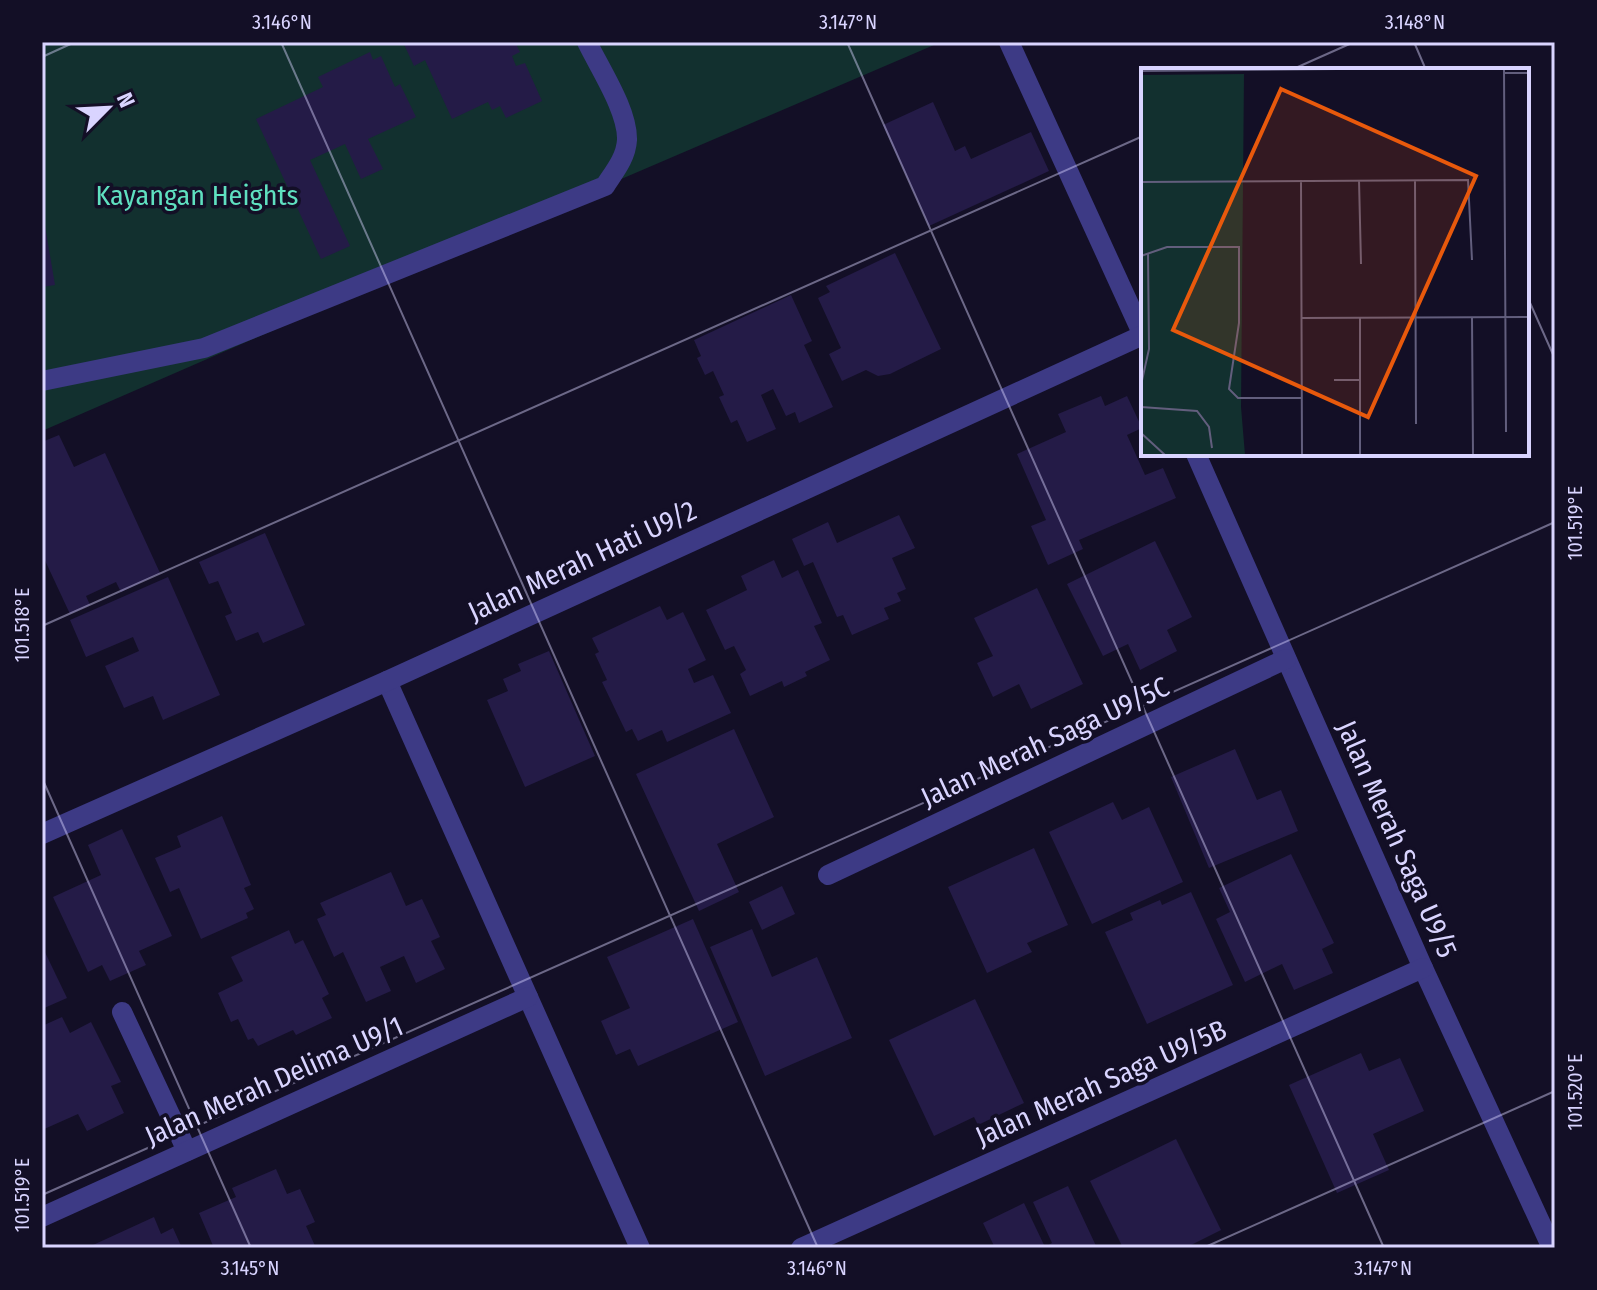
<svg xmlns="http://www.w3.org/2000/svg" width="1597" height="1290" font-family="'Fira Sans Condensed',sans-serif">
	<rect width="100%" height="100%" fill="#130f26"/>
	<path fill="#12302f" d="M42 42H941L605 186 42 431Z"/>
	<g fill="#241b47">
		<path d="M403 42H425L427 45 434 42H515L520 52 512 56 516 66 525 63 542 101 506 118 500 106 492 110 488 102 452 119 425 60 414 66Z"/>
		<path d="M370 52 373 60 381 56 395 87 400 84 416 117 368 139 383 169 361 179 345 144 310 160 350 246 321 259 256 119 323 87 318 77Z"/>
		<path d="M933 102 955 151 965 146 971 159 1031 132 1049 171 929 226 883 125Z"/>
		<path d="M42 220H44L55 285 42 287Z"/>
		<path d="M895 253 941 349 890 374 878 376 866 370 842 381 829 354 841 348 818 298 830 292 826 286Z"/>
		<path d="M791 295 812 341 804 345 833 407 799 423 795 412 786 416 773 389 761 395 776 429 747 442 737 420 731 423 719 397 724 395 713 371 705 375 697 358 701 356 694 340Z"/>
		<path d="M1101 396 1105 406 1127 396 1142 428 1127 435 1145 475 1163 468 1176 498 1079 540 1083 549 1048 565 1031 526 1046 520 1017 454 1066 432 1058 414Z"/>
		<path d="M59 435 74 467 105 453 160 573 121 592 116 582 86 596 90 605 70 614 42 554V442Z"/>
		<path d="M899 515 915 548 892 558 906 589 897 593 901 601 884 608 889 619 852 635 843 615 837 617 813 562 804 566 792 539 828 522 837 543Z"/>
		<path d="M265 533 305 625 263 643 258 632 236 641 225 616 232 613 218 581 209 584 199 562Z"/>
		<path d="M1155 541 1192 617 1167 630 1177 651 1140 670 1128 644 1103 656 1067 584Z"/>
		<path d="M774 560 782 578 798 570 822 623 814 626 830 660 805 672 807 676 784 687 782 681 750 696 740 674 746 670 734 646 725 650 706 610 747 590 741 576Z"/>
		<path d="M168 577 220 695 163 720 153 696 124 708 105 666 139 651 133 637 86 657 70 620Z"/>
		<path d="M1037 588 1083 684 1031 709 1019 684 993 697 977 663 993 656 974 618Z"/>
		<path d="M660 606 667 620 683 612 706 660 688 669 694 683 713 675 731 713 667 742 662 730 638 741 632 729 626 732 602 682 607 680 595 654 599 652 592 638Z"/>
		<path d="M549 651 595 756 525 787 487 700 508 691 503 679 521 671 518 664Z"/>
		<path d="M734 729 774 817 717 844 739 892 699 911 636 774Z"/>
		<path d="M1235 749 1257 800 1281 790 1298 831 1209 868 1171 777Z"/>
		<path d="M1113 802 1122 820 1149 807 1183 882 1092 924 1049 832Z"/>
		<path d="M222 816 251 885 244 888 254 909 246 913 248 918 201 939 179 888 170 892 155 858 181 847 177 836Z"/>
		<path d="M122 829 172 936 139 951 146 965 110 981 102 965 88 972 53 897 101 875 88 845Z"/>
		<path d="M1034 848 1068 925 1027 943 1032 952 987 973 948 887Z"/>
		<path d="M1291 854 1334 943 1322 949 1333 973 1294 990 1282 964 1245 982 1216 919 1230 912 1219 888Z"/>
		<path d="M391 872 406 906 422 899 440 937 431 941 445 969 416 983 404 956 380 967 391 991 366 1002 343 952 334 957 317 919 326 915 320 903Z"/>
		<path d="M782 886 795 914 762 930 749 902Z"/>
		<path d="M1191 892 1233 985 1147 1024 1105 932 1133 920 1130 913 1160 900 1162 905Z"/>
		<path d="M693 919 738 1022 638 1066 630 1049 616 1055 601 1021 630 1008 607 957Z"/>
		<path d="M752 929 772 977 817 957 852 1038 765 1076 710 947Z"/>
		<path d="M289 930 295 944 303 940 329 994 322 998 332 1018 296 1035 293 1030 258 1046 253 1038 248 1040 238 1019 231 1022 218 993 243 981 231 957Z"/>
		<path d="M42 946 67 998 42 1009Z"/>
		<path d="M975 999 1024 1103 978 1125 974 1117 934 1136 889 1040Z"/>
		<path d="M62 1017 70 1033 91 1022 121 1082 111 1086 124 1113 87 1131 78 1114 42 1130V1026Z"/>
		<path d="M1361 1053 1369 1071 1400 1058 1424 1111 1373 1134 1389 1170 1337 1193 1289 1085Z"/>
		<path d="M1176 1139 1221 1230 1185 1248H1123L1090 1181Z"/>
		<path d="M276 1169 287 1194 300 1189 315 1222 306 1226 316 1248H214L199 1213 236 1197 232 1188Z"/>
		<path d="M1068 1186 1097 1248H995L983 1223 1024 1203 1045 1247 1052 1243 1033 1202Z"/>
		<path d="M154 1217 161 1234 173 1228 182 1248H95L93 1245Z"/>
	</g>
	<g fill="none" stroke-linecap="round" stroke-linejoin="round">
		<g stroke="#3d3a85" stroke-width="20">
			<path d="M1009 42 1143 335"/>
			<path d="M42 381 204 348 605 186C614 172 626 158 627 140 628 111 600 69 587 42"/>
			<path d="M1196 454 1423 968 1552 1248"/>
			<path d="M387 681 640 1248"/>
			<path d="M42 834 387 681 1143 335"/>
			<path d="M828 875 1286 659"/>
			<path d="M122 1012 187 1151"/>
			<path d="M42 1217 528 997"/>
			<path d="M801 1248 1423 968"/>
		</g>
	</g>
	<path fill="none" stroke="#d9d4ff" stroke-width="2" stroke-opacity="0.45" d="M281 42 818 1248M847 42 1384 1248M1414 42 1426 70M42 57 75 42M1291 70 1354 42M1527 296 1555 359M42 626 1143 136M42 778 251 1248M42 1195 1555 522M1203 1248 1555 1091"/>
	<g text-anchor="middle" dominant-baseline="central" stroke-width="7" stroke-linejoin="round" paint-order="stroke">
		<g font-size="28" fill="#5fe0c0" stroke="#130f26">
			<text x="197" y="195">Kayangan Heights</text>
		</g>
		<g font-size="28" fill="#d9d4ff" stroke="#130f26">
			<text transform="translate(582 561) rotate(-25)">Jalan Merah Hati U9/2</text>
			<text transform="translate(1045 742) rotate(-25)">Jalan Merah Saga U9/5C</text>
			<text transform="translate(1397 839) rotate(66)">Jalan Merah Saga U9/5</text>
			<text transform="translate(274 1081) rotate(-24)">Jalan Merah Delima U9/1</text>
			<text transform="translate(1101 1083) rotate(-24)">Jalan Merah Saga U9/5B</text>
		</g>
	</g>
	<g transform="translate(1141 68)">
		<rect width="388" height="388" fill="#130f26"/>
		<path d="M103 6 100 339 104 387H0V7Z" fill="#12302f"/>
		<path fill="none" stroke="#625e7d" stroke-width="2" d="M363 1 365 364M0 3 196 1M363 5H388M160 112 161 387M218 112 220 196M274 112 275 356M0 114 327 112 331 192M0 188 26 179H98V255L88 321 97 330H161M161 250 388 249M219 250V387M331 250 332 387M193 312H219M0 317 8 281 7 185M0 339 56 343 68 359 71 380M0 365 24 387"/>
		<path fill="#e8590c" fill-opacity="0.15" stroke="#e8590c" stroke-width="4" d="M140 21 335 108 227 349 32 262Z"/>
		<rect width="388" height="388" fill="none" stroke="#d9d4ff" stroke-width="4"/>
	</g>
	<rect width="1597" height="1290" fill="none" stroke="#130f26" stroke-width="88"/>
	<g transform="translate(108 108) rotate(66)" stroke="#130f26" stroke-width="6" paint-order="stroke">
	<path d="M0-6L14 30L0 20L-14 30Z" fill="#d9d4ff"/>
	<text y="-12" font-size="22" font-weight="bold" text-anchor="middle" fill="#d9d4ff">N</text>
	</g>
	<rect x="44" y="44" width="1509" height="1202" fill="none" stroke="#d9d4ff" stroke-width="3"/>
	<g font-size="20" text-anchor="middle" fill="#d9d4ff">
		<text x="282" y="29">3.146°N</text>
		<text x="848" y="29">3.147°N</text>
		<text x="1415" y="29">3.148°N</text>
		<text transform="translate(1575 523) rotate(-90)" y="7">101.519°E</text>
		<text transform="translate(22 625) rotate(-90)" y="7">101.518°E</text>
		<text transform="translate(1575 1092) rotate(-90)" y="7">101.520°E</text>
		<text transform="translate(22 1195) rotate(-90)" y="7">101.519°E</text>
		<text x="250" y="1275">3.145°N</text>
		<text x="817" y="1275">3.146°N</text>
		<text x="1383" y="1275">3.147°N</text>
	</g>
</svg>
